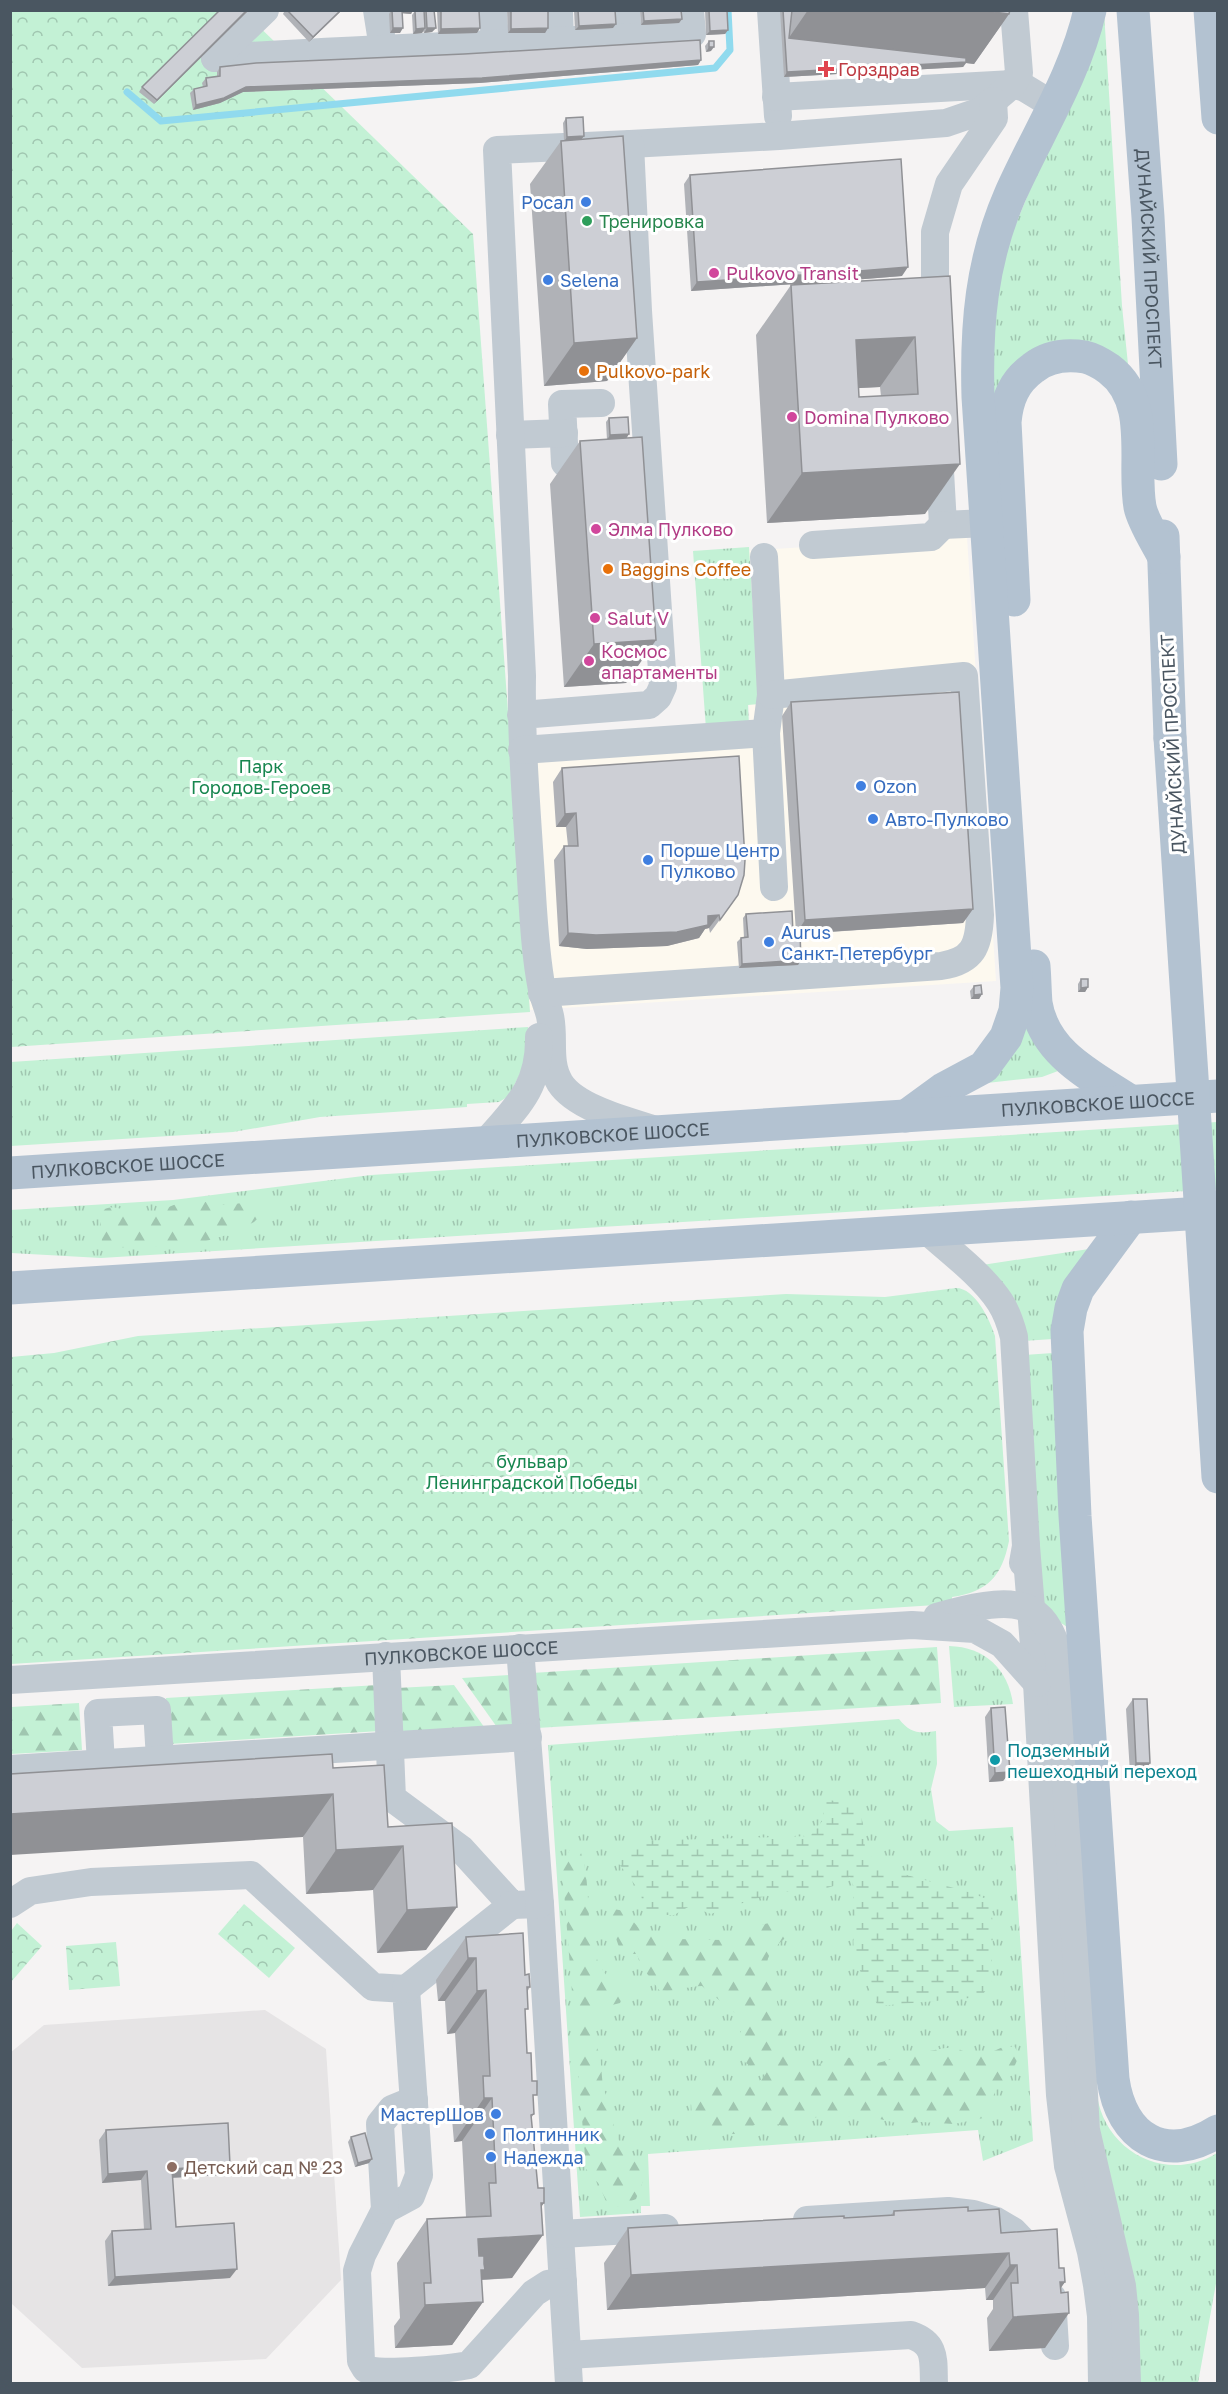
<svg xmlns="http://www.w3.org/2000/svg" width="1228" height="2394" font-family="'Golos Text',sans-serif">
	<defs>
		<pattern id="grass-tufts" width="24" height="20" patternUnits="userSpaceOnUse" patternTransform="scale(1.5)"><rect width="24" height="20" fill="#c3f1d5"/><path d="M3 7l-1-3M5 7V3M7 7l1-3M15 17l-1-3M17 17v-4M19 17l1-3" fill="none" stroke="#a0c6b0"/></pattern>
		<pattern id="forest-firs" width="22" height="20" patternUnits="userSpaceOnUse" patternTransform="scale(1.5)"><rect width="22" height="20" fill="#c3f1d5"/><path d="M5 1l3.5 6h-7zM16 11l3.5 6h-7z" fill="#a0c6b0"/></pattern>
		<pattern id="wetland-marsh" width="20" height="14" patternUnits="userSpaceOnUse" patternTransform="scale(1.5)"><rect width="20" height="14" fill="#c3f1d5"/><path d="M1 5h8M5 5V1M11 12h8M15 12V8" fill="none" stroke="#a0c6b0"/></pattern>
		<pattern id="park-crowns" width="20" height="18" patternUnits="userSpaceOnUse" patternTransform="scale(1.5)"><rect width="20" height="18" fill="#c3f1d5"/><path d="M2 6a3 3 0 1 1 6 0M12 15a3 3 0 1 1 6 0" fill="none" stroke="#a0c6b0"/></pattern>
	</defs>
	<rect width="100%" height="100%" fill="#f5f3f3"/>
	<path fill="#fdf9ef" d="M967 537 996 981 530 1010 511 740 750 725 742 551Z"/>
	<path fill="#e6e4e5" d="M265 2010 326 2049 341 2280 266 2359 82 2368 12 2304 10 2053 44 2025Z"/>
	<g fill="url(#grass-tufts)">
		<path d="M1104 11 1122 306 1129 374 1085 349 990 403 993 279Z"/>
		<path d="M749 547 759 704 748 705 749 725 706 729 693 551Z"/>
		<path d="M1024 1012 1058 1071 1042 1077 987 1083Z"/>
		<path d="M528 1027 530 1053 509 1096 499 1102 467 1104V1107L320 1117 233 1132 11 1146V1062Z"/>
		<path d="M1217 1122V1189L101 1258 11 1253 10 1210 173 1200 371 1175Z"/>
		<path d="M1089 1249 1053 1339 1023 1341 982 1265Z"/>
		<path d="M1053 1353 1072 1630 1042 1611 1024 1355Z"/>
		<path d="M949 1646C985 1647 1008 1669 1013 1704L954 1707Z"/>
		<path d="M899 1719C910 1733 919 1734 936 1731L937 1764 931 1789 936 1821 949 1831 1013 1827 1033 2141 983 2161 978 2130 648 2154 650 2206H641V2213L580 2217 548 1745Z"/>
		<path d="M1097 2095C1105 2152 1167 2184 1217 2153V2278L1198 2383H1136L1103 2169Z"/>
	</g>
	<g fill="url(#forest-firs)">
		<path d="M193 1200 226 1205 257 1201 266 1206 265 1211 254 1222 230 1234 206 1241 191 1245 106 1248 102 1244 100 1216 105 1209C118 1204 129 1214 142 1214 160 1213 175 1202 193 1200Z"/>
		<path d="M937 1647 941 1703 537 1728 532 1673Z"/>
		<path d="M509 1675 514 1729 499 1730 462 1678Z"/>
		<path d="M378 1685 380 1731 169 1744 166 1698Z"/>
		<path d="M454 1685 487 1731 399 1735 397 1688Z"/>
		<path d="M79 1703 82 1750 11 1754V1707Z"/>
		<path d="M580 1850C595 1889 580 1944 607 1976H617L626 1981 625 1992 620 2003 600 2008 591 2014 592 2036 600 2055 603 2088 611 2107 614 2128 622 2149 639 2160 645 2168 644 2179 636 2199 617 2207 607 2204 599 2184 586 2169 562 1866 569 1851Z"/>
		<path d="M614 1909 624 1911 638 1927 647 1932 677 1939 723 1940 743 1933 751 1925C764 1927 771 1919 788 1923L791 1933C781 1942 767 1952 766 1966 765 1978 774 1991 777 2002 785 2030 776 2049 806 2067L816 2066 835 2057 855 2058 863 2065 874 2064 904 2056 945 2048H956L975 2056 985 2055 1005 2046 1015 2047 1019 2056 1015 2065 996 2090 983 2118 954 2124 921 2122 900 2124 868 2116 817 2117 788 2128 768 2121 758 2123 739 2134H718L708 2132 698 2127 692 2118 690 2087C715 2072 750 2102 767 2072L760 2065 750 2066 741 2059 739 2038 745 2018 735 2013 702 1986C687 1986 674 1993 659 1990L640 1964 637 1954H626L619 1947 609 1918Z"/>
	</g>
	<path fill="url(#wetland-marsh)" d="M824 1799C863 1805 864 1813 865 1851L885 1869 972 1893 991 1901 993 1929 991 1983 981 1997 878 2006 854 1959 853 1933 856 1917 853 1899 855 1890 850 1877C824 1895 807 1888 778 1893 755 1898 733 1906 711 1914L690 1906 674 1915H644L641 1893 617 1861 636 1841 810 1836 823 1820Z"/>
	<g fill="url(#park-crowns)">
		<path d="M11 11H243L473 234 530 1012 11 1047Z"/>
		<path d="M956 1288C975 1288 990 1320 995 1336L1009 1541C1002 1576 988 1592 952 1597V1604L11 1664V1357L54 1353 138 1336 786 1294 885 1297Z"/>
		<path d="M244 1904 295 1948 269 1978 218 1934Z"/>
		<path d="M17 1923 42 1946 11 1982V1931Z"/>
		<path d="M116 1942 120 1986 69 1990 66 1946Z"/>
	</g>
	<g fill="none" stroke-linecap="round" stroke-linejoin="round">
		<path stroke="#90daee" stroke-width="7" d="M127 92 161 121 715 68 730 50 728 10"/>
		<g stroke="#c1cad2" stroke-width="28">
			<path d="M377 10 383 48"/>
			<path d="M493 10 495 45"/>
			<path d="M559 10 560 42"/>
			<path d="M626 10 628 38"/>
			<path d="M771 10 778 116"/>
			<path d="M215 58C374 48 533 43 692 34L690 10"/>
			<path d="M215 58 265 10"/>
			<path d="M776 97 1013 84 1025 88 1053 105"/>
			<path d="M630 144 779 136 946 123 981 111 1013 84 1019 73 1014 10"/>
			<path d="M935 317V232L949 184 994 118 993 101"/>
			<path d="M601 403 562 404 565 463 603 461"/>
			<path d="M510 435 564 433"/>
			<path d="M939 453 943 525 987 523"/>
			<path d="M813 545 931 537 943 525"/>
			<path d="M764 557 771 695 766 733 774 887"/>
			<path d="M521 715 649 705 658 697 663 686 638 311 630 144 497 150 522 676C521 739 526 801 530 863 533 905 534 948 542 990 544 999 548 1007 550 1016 555 1038 547 1062 560 1083 576 1108 628 1121 656 1130"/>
			<path d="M522 750 766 733"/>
			<path d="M542 993 941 966C973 961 979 946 980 915L964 676 771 695"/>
			<path d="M486 1142C517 1107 540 1087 539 1037"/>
			<path d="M926 1230C950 1251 983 1276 1000 1302 1007 1313 1011 1325 1014 1337L1026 1546 1023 1563"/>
			<path d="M1026 1546 1037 1683 1060 2095 1068 2166 1091 2252 1097 2285 1101 2316 1102 2384"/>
			<path d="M937 1617C960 1610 1010 1596 1032 1611 1047 1620 1053 1637 1059 1653L1086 2130 1122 2286 1125 2315 1127 2384"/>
			<path d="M520 1648 540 1904 569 2384"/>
			<path d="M386 1656 392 1798 461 1849 512 1905 540 1904"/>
			<path id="s1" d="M10 1680 912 1625 975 1629 1002 1644 1037 1683"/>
			<path d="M101 1763 98 1713 157 1710 160 1759"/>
			<path d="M10 1769 528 1737"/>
			<path d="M10 1904 30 1891 91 1882 251 1875 373 1987 406 1989 419 2175 411 2196 385 2210 362 2255 357 2271 361 2361C363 2364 364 2367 366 2369 377 2376 454 2368 469 2365L534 2293 548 2284 563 2282"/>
			<path d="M406 1989 512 1905"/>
			<path d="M385 2210 380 2124 392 2109 414 2100"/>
			<path d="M807 2220 948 2211 973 2214 996 2221 1013 2231 1041 2260"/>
			<path d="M561 2234 665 2228"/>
			<path d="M1052 2297 1055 2346"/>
			<path d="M568 2355 911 2335C937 2344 933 2360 934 2384"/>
		</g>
		<g stroke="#b3c2d1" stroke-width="33">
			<path id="s2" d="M1133 10 1148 217 1161 464"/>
			<path d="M1210 10 1218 118"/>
			<path d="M1163 536 1170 738"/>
			<path d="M1014 600 1005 422C1007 399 1014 382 1033 368 1048 356 1066 354 1085 357 1094 359 1102 364 1109 369 1152 401 1132 463 1140 507 1143 522 1157 543 1164 557"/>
			<path d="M1034 966C1035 978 1035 991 1036 1003 1044 1054 1092 1076 1130 1101"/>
			<path d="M906 1116 943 1089 984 1067 1006 1037 1015 1011 1017 988 978 397C976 325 981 262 1010 195 1037 134 1075 76 1090 10"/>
			<path id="s3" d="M10 1173 1218 1096"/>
			<path d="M1131 1217 1078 1289 1071 1308 1067 1331 1075 1516 1113 2079C1121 2138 1165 2165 1218 2131"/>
			<path d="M10 1288 1218 1212"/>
		</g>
		<path stroke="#b3c2d1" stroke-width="33" d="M1170 738 1218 1477"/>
	</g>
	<g fill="#b0b2b7" fill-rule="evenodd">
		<path d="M220 10H249L154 104 139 92 142 87Z"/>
		<path d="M285 10H342L309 42 283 14Z"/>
		<path d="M391 10H413L411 14 402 13 400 33H390L389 14Z"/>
		<path d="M425 10H434L436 28 432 32 424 33 423 31 422 33 413 34 412 15 415 11 424 12Z"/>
		<path d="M437 10H479L477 33 438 34Z"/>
		<path d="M507 10H548V28L545 33H508Z"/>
		<path d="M574 10H615L613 28 575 30Z"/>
		<path d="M640 10H681L682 19 679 23 641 25Z"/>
		<path d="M705 10H727L728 30 725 34 706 35Z"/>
		<path d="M780 10H1010L1009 14 974 64 966 63 963 67 784 77Z"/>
		<path d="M709 41 711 51 706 52 705 46Z"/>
		<path d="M701 60 698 65 479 83 243 92 220 103 193 110 190 93 194 89 203 87 202 83 206 78 217 76V72L220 67Z"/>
		<path d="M566 118 584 136 581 139 637 338 607 381 544 386 530 184 561 141 564 140 563 123Z"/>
		<path d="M690 175 902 276 840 281 836 283 950 276 925 514 767 523 756 335 791 285H798L795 284 691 291 684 184ZM880 387 881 396 859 397V388Z"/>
		<path d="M609 418 626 438 656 640 626 683 564 687 550 484 580 441 607 440 606 422Z"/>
		<path d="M791 702 973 909 963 923 800 934 801 960 798 965 739 968 737 942 741 938H744L743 918 746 914 793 933H796L782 716Z"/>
		<path d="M562 768 738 895 710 933 709 928 705 929 699 938 667 946 587 949 559 946 554 860 564 846H568L566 827H556L553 782Z"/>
		<path d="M1081 979 1088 987 1085 992H1078V984Z"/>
		<path d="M974 986 982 994 979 999H971L970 991Z"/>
		<path d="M1133 1699 1150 1763 1144 1772 1130 1773 1126 1709Z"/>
		<path d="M991 1708 1010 1772 1003 1781 989 1782 985 1717Z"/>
		<path d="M333 1768 388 1827 452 1823 426 1950 377 1953 373 1890 306 1894 303 1837Z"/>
		<path d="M466 1937 525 1975 530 1987 527 1992 525 2013 527 2053 533 2101 534 2114 531 2118 538 2188 541 2207 512 2278 481 2280 483 2302 452 2345 395 2348 394 2326 400 2318 397 2263 427 2219 466 2217 462 2141 454 2142 452 2119 460 2109 455 2033 447 2034 445 2001H438L436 1980Z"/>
		<path d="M106 2130 224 2175 172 2178 176 2227 230 2278 108 2286 105 2241 112 2231 144 2229 141 2180 102 2183 99 2140Z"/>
		<path d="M351 2137 369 2163 355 2167 348 2142Z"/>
		<path d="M894 2211H968L1001 2233 1059 2268 1065 2282 1060 2288 1045 2348 989 2351 987 2318 993 2309V2300H986L985 2288 607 2310 604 2263 628 2228 890 2216Z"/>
	</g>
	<g fill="#909195">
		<path d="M247 10H249L154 104 157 100Z"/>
		<path d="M341 10H342L309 42 313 37Z"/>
		<path d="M401 10H413L411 14 399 13Z"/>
		<path d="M808 10H978L1009 14 974 64 966 63 963 67 784 77 787 72 786 42Z"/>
		<path d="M682 19 679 23 641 25 644 21Z"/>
		<path d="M616 24 613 28 575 30 579 26Z"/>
		<path d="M393 28H403L400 33H390Z"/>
		<path d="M425 28 422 33 413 34 416 29Z"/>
		<path d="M427 28H436L432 32 424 33Z"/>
		<path d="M480 28 477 33 438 34 441 29Z"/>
		<path d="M548 28 545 33H508L511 29Z"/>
		<path d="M728 30 725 34 706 35 710 31Z"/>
		<path d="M709 47H714L711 51 706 52Z"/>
		<path d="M701 60 698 65 479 83 243 92 220 103 193 110 196 105 246 87Z"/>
		<path d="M584 136 581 140 564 142 567 137Z"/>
		<path d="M908 267 902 276 840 281 825 287H805L795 284 691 291 697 282Z"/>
		<path d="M915 337 880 387 821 390 856 340Z"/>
		<path d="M637 338 607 381 544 386 574 343Z"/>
		<path d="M629 434 626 439 607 440 610 435Z"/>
		<path d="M960 464 925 514 767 523 802 473Z"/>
		<path d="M656 640 626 683 564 687 594 644Z"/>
		<path d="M576 813 566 827H556L565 814Z"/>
		<path d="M973 909 963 923 796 934 805 920Z"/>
		<path d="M719 915 709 928 705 929 699 938 667 946 587 949 559 946 568 933Z"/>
		<path d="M801 960 798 965 739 968 742 964Z"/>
		<path d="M1088 987 1085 992H1078L1081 988Z"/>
		<path d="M982 994 979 999H971L974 995Z"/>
		<path d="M1136 1763H1150L1144 1772 1130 1773Z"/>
		<path d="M1010 1772 1003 1781 989 1782 995 1773Z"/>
		<path d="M333 1794 303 1837 10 1855V1814Z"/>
		<path d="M403 1846 373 1890 306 1894 336 1850Z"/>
		<path d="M457 1907 426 1950 377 1953 407 1910Z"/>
		<path d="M468 1958H476L445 2001H438Z"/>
		<path d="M486 1990 455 2033 447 2034 477 1991Z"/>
		<path d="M484 2098H492L462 2141 454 2142Z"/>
		<path d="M372 2159 369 2163 355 2167 358 2163Z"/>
		<path d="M230 2165 224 2175 165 2178 172 2169Z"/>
		<path d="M147 2171 141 2180 102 2183 108 2174Z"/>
		<path d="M541 2203H544L521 2236 543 2235 512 2278 478 2280 483 2302 452 2345 395 2348 425 2305 478 2239Z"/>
		<path d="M1009 2253 985 2288 607 2310 631 2275Z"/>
		<path d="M1010 2265H1017L993 2300H986Z"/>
		<path d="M237 2269 230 2278 108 2286 115 2277Z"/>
		<path d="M1060 2282H1065L1042 2315 1069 2313 1045 2348 989 2351 1013 2317Z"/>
	</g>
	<g fill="#cdcfd5" stroke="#909195" stroke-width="1.5" fill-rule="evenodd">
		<path d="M220 10H247L157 100 142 87Z"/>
		<path d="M287 10H341L313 37Z"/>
		<path d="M392 10H402L403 28H393Z"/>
		<path d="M424 10 425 28 416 29 415 11Z"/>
		<path d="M426 10H434L436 28H427Z"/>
		<path d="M441 10H479L480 28 441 29Z"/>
		<path d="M511 10H548V28L511 29Z"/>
		<path d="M578 10H615L616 24 579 26Z"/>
		<path d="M643 10H681L682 19 644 21Z"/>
		<path d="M709 10H727L728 30 710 31Z"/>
		<path d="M783 10H792L789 38 966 58V62L787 72Z"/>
		<path d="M978 10H1010L1009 14Z"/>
		<path d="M700 40 701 60 482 78 246 87 224 98 196 105 194 89 207 86 206 78 220 76V67L256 63 464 54Z"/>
		<rect x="709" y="41" width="5" height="6"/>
		<path d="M583 117 584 136 567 137 566 118Z"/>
		<path d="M623 136 637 338 574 343 561 141Z"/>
		<path d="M901 159 908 267 847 272 831 278H812L801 275 697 282 690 175Z"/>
		<path d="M950 276 960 464 802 473 791 285ZM915 337 918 394 859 397 856 340Z"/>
		<path d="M628 417 629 434 610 435 609 418Z"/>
		<path d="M642 437 656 640 594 644 580 441Z"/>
		<path d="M959 692 973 909 805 920 791 702Z"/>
		<path d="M739 756 745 860 744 875 738 895 720 920 719 915 708 916V925L677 932 596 935 568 933 564 846H578L576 813 565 814 562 768Z"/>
		<path d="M792 911 793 933H800L801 960 742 964 741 938 748 937 746 914Z"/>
		<path d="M1081 979H1088V987L1081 988Z"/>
		<path d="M981 985 982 994 974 995V986Z"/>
		<path d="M1133 1699H1147L1150 1763H1136Z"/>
		<path d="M1005 1707 1010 1772 995 1773 991 1708Z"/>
		<path d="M332 1754 333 1768 384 1765 388 1827 452 1823 457 1907 407 1910 403 1846 336 1850 333 1794 10 1814V1774Z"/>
		<path d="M523 1933 525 1975 529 1974 530 1987H527L528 2009H525L527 2053H531L532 2081H537V2095H533L534 2114 531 2115 538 2188H544V2203H541L543 2235 478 2239 479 2256H484V2264L485 2270H481L483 2302 425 2305 424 2283H431L427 2219 491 2216 489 2183H496L492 2098H484L483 2076H490L486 1990 477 1991 476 1958H468L466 1937Z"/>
		<path d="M228 2123 230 2165 172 2169 176 2227 234 2223 237 2269 115 2277 112 2231 151 2229 147 2171 108 2174 106 2130Z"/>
		<path d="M365 2133 372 2159 358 2163 351 2137Z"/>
		<path d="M968 2207V2211L999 2209 1001 2233 1057 2229 1059 2268H1064L1065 2282H1060L1061 2293 1068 2292 1069 2313 1013 2317 1011 2283H1018L1017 2265H1010L1009 2253 631 2275 628 2228 844 2216V2218L894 2215V2211Z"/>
	</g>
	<path fill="#e0444e" stroke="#fff" stroke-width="2" d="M823 60h6v6h6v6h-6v6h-6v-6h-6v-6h6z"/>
	<g fill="#3f7fe0" stroke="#fff" stroke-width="2">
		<circle cx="586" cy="202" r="6"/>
		<circle cx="548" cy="280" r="6"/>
		<circle cx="861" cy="786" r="6"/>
		<circle cx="873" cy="819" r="6"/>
		<circle cx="648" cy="860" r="6"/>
		<circle cx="769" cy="942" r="6"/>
		<circle cx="496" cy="2114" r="6"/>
		<circle cx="490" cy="2134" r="6"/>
		<circle cx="491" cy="2157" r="6"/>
	</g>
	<circle fill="#2e9e5b" stroke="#fff" stroke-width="2" cx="587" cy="221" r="6"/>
	<g fill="#d1479c" stroke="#fff" stroke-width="2">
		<circle cx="714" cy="273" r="6"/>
		<circle cx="792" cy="417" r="6"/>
		<circle cx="596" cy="529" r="6"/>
		<circle cx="595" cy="618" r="6"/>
		<circle cx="589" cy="661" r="6"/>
	</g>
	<g fill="#e8710a" stroke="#fff" stroke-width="2">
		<circle cx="584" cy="371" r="6"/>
		<circle cx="608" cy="569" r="6"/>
	</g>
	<circle fill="#0f9aa8" stroke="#fff" stroke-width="2" cx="995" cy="1760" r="6"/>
	<circle fill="#8d6e63" stroke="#fff" stroke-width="2" cx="172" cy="2167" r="6"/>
	<g text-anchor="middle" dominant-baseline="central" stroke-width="6" stroke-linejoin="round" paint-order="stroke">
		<g font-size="18" fill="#be3a42" stroke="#fff" text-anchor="start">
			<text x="838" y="69">Горздрав</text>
		</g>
		<g font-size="18" fill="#366cbe" stroke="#fff" text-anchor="start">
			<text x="574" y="202" text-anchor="end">Росал</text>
			<text x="560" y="280">Selena</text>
			<text x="873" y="786">Ozon</text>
			<text x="885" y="819">Авто-Пулково</text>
			<text x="660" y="850">Порше Центр<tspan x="660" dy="21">Пулково</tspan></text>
			<text x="781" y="932">Aurus<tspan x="781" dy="21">Санкт-Петербург</tspan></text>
			<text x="484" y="2114" text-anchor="end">МастерШов</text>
			<text x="502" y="2134">Полтинник</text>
			<text x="503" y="2157">Надежда</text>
		</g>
		<g font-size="18" fill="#27864d" stroke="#fff" text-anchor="start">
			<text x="599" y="221">Тренировка</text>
		</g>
		<g font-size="18" fill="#4a5661" stroke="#fff">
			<text stroke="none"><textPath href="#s2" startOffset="249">ДУНАЙСКИЙ ПРОСПЕКТ</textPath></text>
			<text transform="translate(1172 744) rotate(-93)">ДУНАЙСКИЙ ПРОСПЕКТ</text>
			<text stroke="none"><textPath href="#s3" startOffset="1090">ПУЛКОВСКОЕ ШОССЕ</textPath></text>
			<text stroke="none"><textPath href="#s3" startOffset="604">ПУЛКОВСКОЕ ШОССЕ</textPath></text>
			<text stroke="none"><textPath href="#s3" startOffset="118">ПУЛКОВСКОЕ ШОССЕ</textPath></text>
			<text stroke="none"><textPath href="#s1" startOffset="452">ПУЛКОВСКОЕ ШОССЕ</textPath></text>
		</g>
		<g font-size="18" fill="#b23c85" stroke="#fff" text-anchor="start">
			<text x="726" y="273">Pulkovo Transit</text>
			<text x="804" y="417">Domina Пулково</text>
			<text x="608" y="529">Элма Пулково</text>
			<text x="607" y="618">Salut V</text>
			<text x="601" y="651">Космос<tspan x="601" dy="21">апартаменты</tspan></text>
		</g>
		<g font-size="18" fill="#c56008" stroke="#fff" text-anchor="start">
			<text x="596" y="371">Pulkovo-park</text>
			<text x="620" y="569">Baggins Coffee</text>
		</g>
		<g font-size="18" fill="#17864f" stroke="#fff">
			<text x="261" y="766">Парк<tspan x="261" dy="21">Городов-Героев</tspan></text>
			<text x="532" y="1461">бульвар<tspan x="532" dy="21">Ленинградской Победы</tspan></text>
		</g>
		<g font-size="18" fill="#0d838f" stroke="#fff" text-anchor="start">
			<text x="1007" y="1750">Подземный<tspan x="1007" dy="21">пешеходный переход</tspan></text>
		</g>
		<g font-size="18" fill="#785e54" stroke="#fff" text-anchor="start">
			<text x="184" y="2167">Детский сад № 23</text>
		</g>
	</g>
	<rect width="1228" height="2394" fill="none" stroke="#4a5661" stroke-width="24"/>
</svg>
